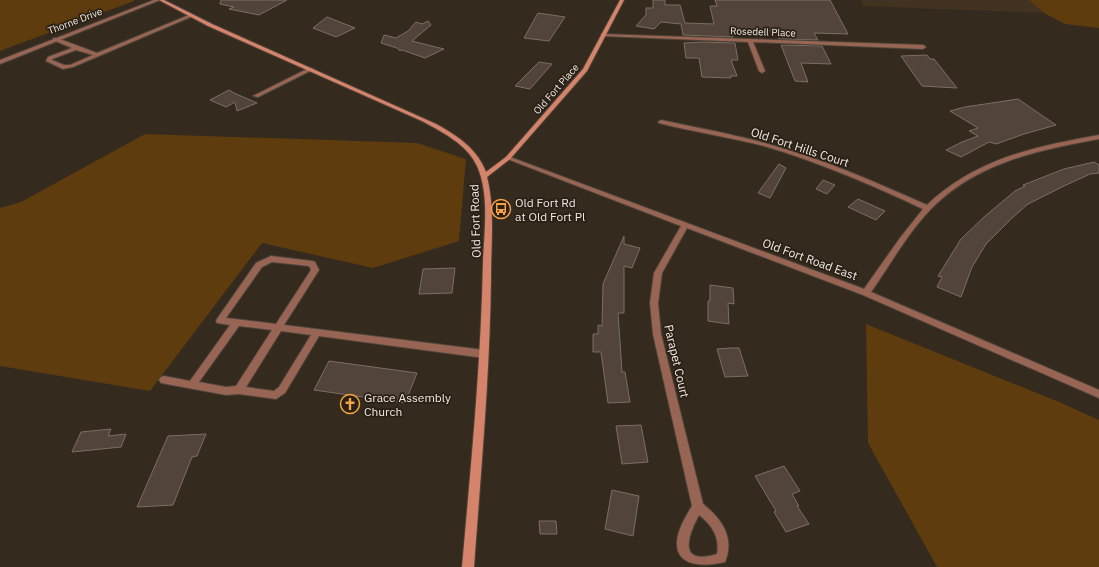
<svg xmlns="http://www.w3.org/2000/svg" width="1099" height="567" font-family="'IBM Plex Sans',sans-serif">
	<rect width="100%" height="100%" fill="#342a1e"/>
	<path fill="#413221" d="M861 0H1029L1044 13 863 6Z"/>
	<g fill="#5e3c0d">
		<path d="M0 0H134V1L0 51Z"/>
		<path d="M1029 0H1099V28L1065 24 1044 13Z"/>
		<path d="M145 134 417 143 466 159 459 241 373 268 262 243 150 391 0 366V208L21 202Z"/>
		<path d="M866 324 1059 402 1099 420V567H937L868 443Z"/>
	</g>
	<g fill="#52443b" stroke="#7d6e64">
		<path d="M221 0H287L259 15 229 9 234 7 220 4Z"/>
		<path d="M653 0H665V5H680L685 23 714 24 710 6H717L715 0H830L848 34 814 33 818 40 779 39 776 31 744 30H732L733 37 683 35 681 24 661 22 654 29 636 26 646 15V8H653Z"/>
		<path d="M538 13 565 17 549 41 524 38Z"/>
		<path d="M327 17 355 28 336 37 313 28Z"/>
		<path d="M428 21 431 25 412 41 444 49 425 58 402 50 400 51 397 48 381 43 384 35 396 38 408 31 416 22 422 24Z"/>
		<path d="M702 42 735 43 738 60H731L737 76H730L731 78 702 77 699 58H686L684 43Z"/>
		<path d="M781 45 822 46 831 64 801 63 808 82 795 81Z"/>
		<path d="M927 55 930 59H934L957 88 922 86 901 56Z"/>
		<path d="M539 62 552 64 530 89 515 86Z"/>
		<path d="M229 90 234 93 257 103 237 111 235 102 226 107 210 100Z"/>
		<path d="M1018 99 1056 125 1024 134 996 144 989 142 961 157 946 150 962 142 978 136 969 131 978 128 950 111 965 107Z"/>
		<path d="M1094 162 1099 165V173L1090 174 1064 186 1028 204 1011 219 986 244 972 267 961 297 937 287 942 277 938 276 961 239 984 217 1015 191 1025 186 1023 185 1064 169Z"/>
		<path d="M779 164 786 168 770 198 758 193Z"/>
		<path d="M823 180 835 185 827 194 816 189Z"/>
		<path d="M858 199 885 211 876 220 848 207Z"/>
		<path d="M624 236V244L640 248 632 268 624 266V313H618L622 372H625L630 402 608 403 601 352H593V334H598V325L602 326 603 284Z"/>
		<path d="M455 268 452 293 419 294 423 269Z"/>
		<path d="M710 285 733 288 734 304 728 303 729 324 708 321V301H710Z"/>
		<path d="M730 348H739L748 376 725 377 717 349Z"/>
		<path d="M329 361 417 373 405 403 314 390Z"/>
		<path d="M641 425 648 462 622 464 616 426Z"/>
		<path d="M111 429 108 436 126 434 121 447 72 452 81 432Z"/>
		<path d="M206 434 197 456 192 457 173 505 137 507 168 436Z"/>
		<path d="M784 466 800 491 792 494 799 506H797L809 524 786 532 774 512 776 511 755 476Z"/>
		<path d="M612 490 639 496 633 536 605 529Z"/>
		<path d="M539 521H556L557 534H540Z"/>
	</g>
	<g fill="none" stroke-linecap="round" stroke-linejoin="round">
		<g stroke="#4e4539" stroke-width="2">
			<g id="lane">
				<path d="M189 15 193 16 73 67 63 69 46 61 48 57 72 48 53 40V38H57L97 53ZM76 50 93 55 70 65H64L52 60V59Z"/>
				<path d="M309 68 314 69 258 97 253 96Z"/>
				<path d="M271 256 312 261 315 262 319 270 284 325 484 350 487 351 488 354 487 357 484 358 319 336 285 393 276 399 239 394 226 395 161 383 159 380 161 377 164 376 190 381 230 325 217 323 216 321 217 319 256 263ZM272 262 309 266 311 270 276 324 226 318 262 267ZM239 326 272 330 236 386 226 387 199 382ZM281 331 311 335 279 387 274 391 246 387Z"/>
			</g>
		</g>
		<g stroke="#4e4539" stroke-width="2">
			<g id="street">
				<path d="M154 0H160L0 64V60Z"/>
				<path d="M601 34 923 45 926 47 923 49 753 42 765 71 762 73 759 71 748 42 603 36H601Z"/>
				<path d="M661 120C697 128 733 134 768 144 823 159 875 182 927 205 977 158 1034 147 1099 135V139C1038 150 975 163 930 210 907 234 890 265 871 292L1099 390V398L863 295 687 228 662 273 658 303 661 334 703 504C722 519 735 538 725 562 704 567 675 567 677 541 678 529 686 516 692 506L653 334 650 303 654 273 681 226 505 158 508 156 510 157 864 289 900 238 923 209C872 185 819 162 764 146 729 137 694 132 659 123L658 122ZM699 515C712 525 720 537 717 554 678 566 687 537 699 515Z"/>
			</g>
		</g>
		<g stroke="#4e4539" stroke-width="2">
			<path id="secondary" d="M159 0H164L212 24 436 124C456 135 477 148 486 172L506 157 583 69 620 0H624L587 71 510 159 487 177C495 209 491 243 491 276 490 373 481 470 474 567H462C471 465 481 364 483 262 484 232 490 195 477 166 467 144 442 132 422 121L208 26Z"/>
		</g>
		<use href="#lane" fill="#986555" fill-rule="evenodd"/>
		<use href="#street" fill="#986555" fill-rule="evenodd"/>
		<use href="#secondary" fill="#d5846b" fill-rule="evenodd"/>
	</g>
	<defs>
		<g id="bus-ring" transform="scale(1)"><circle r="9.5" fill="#2a2015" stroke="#f6a247" stroke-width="1.5"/><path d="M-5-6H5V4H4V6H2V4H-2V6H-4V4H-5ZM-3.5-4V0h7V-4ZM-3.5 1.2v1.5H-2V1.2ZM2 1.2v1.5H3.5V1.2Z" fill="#f6a247"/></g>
		<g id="church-ring" transform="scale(1)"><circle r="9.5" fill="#2a2015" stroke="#f6a247" stroke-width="1.5"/><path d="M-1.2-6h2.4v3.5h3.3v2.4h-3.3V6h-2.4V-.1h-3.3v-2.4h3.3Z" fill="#f6a247"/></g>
	</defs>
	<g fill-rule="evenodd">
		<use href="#bus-ring" x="501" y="209"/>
		<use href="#church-ring" x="350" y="404"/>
	</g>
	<g text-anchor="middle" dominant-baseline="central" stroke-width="3.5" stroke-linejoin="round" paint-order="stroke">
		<g font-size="10" fill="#f0e9e2" stroke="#2a2015">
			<text transform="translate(75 21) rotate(-21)">Thorne Drive</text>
			<text transform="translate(763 32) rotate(2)">Rosedell Place</text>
			<text transform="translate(556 89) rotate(-49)">Old Fort Place</text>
		</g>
		<g font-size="12" fill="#f0e9e2" stroke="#2a2015">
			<text transform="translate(800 147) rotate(18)">Old Fort Hills Court</text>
			<text transform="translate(475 221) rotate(-92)">Old Fort Road</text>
			<text transform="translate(810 259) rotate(20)">Old Fort Road East</text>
			<text transform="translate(677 361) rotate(77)">Parapet Court</text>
		</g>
		<g font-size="12" fill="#f0e9e2" stroke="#2a2015" text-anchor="start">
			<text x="515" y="202">Old Fort Rd<tspan x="515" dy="14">at Old Fort Pl</tspan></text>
			<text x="364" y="397">Grace Assembly<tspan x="364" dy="14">Church</tspan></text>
		</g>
	</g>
</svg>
